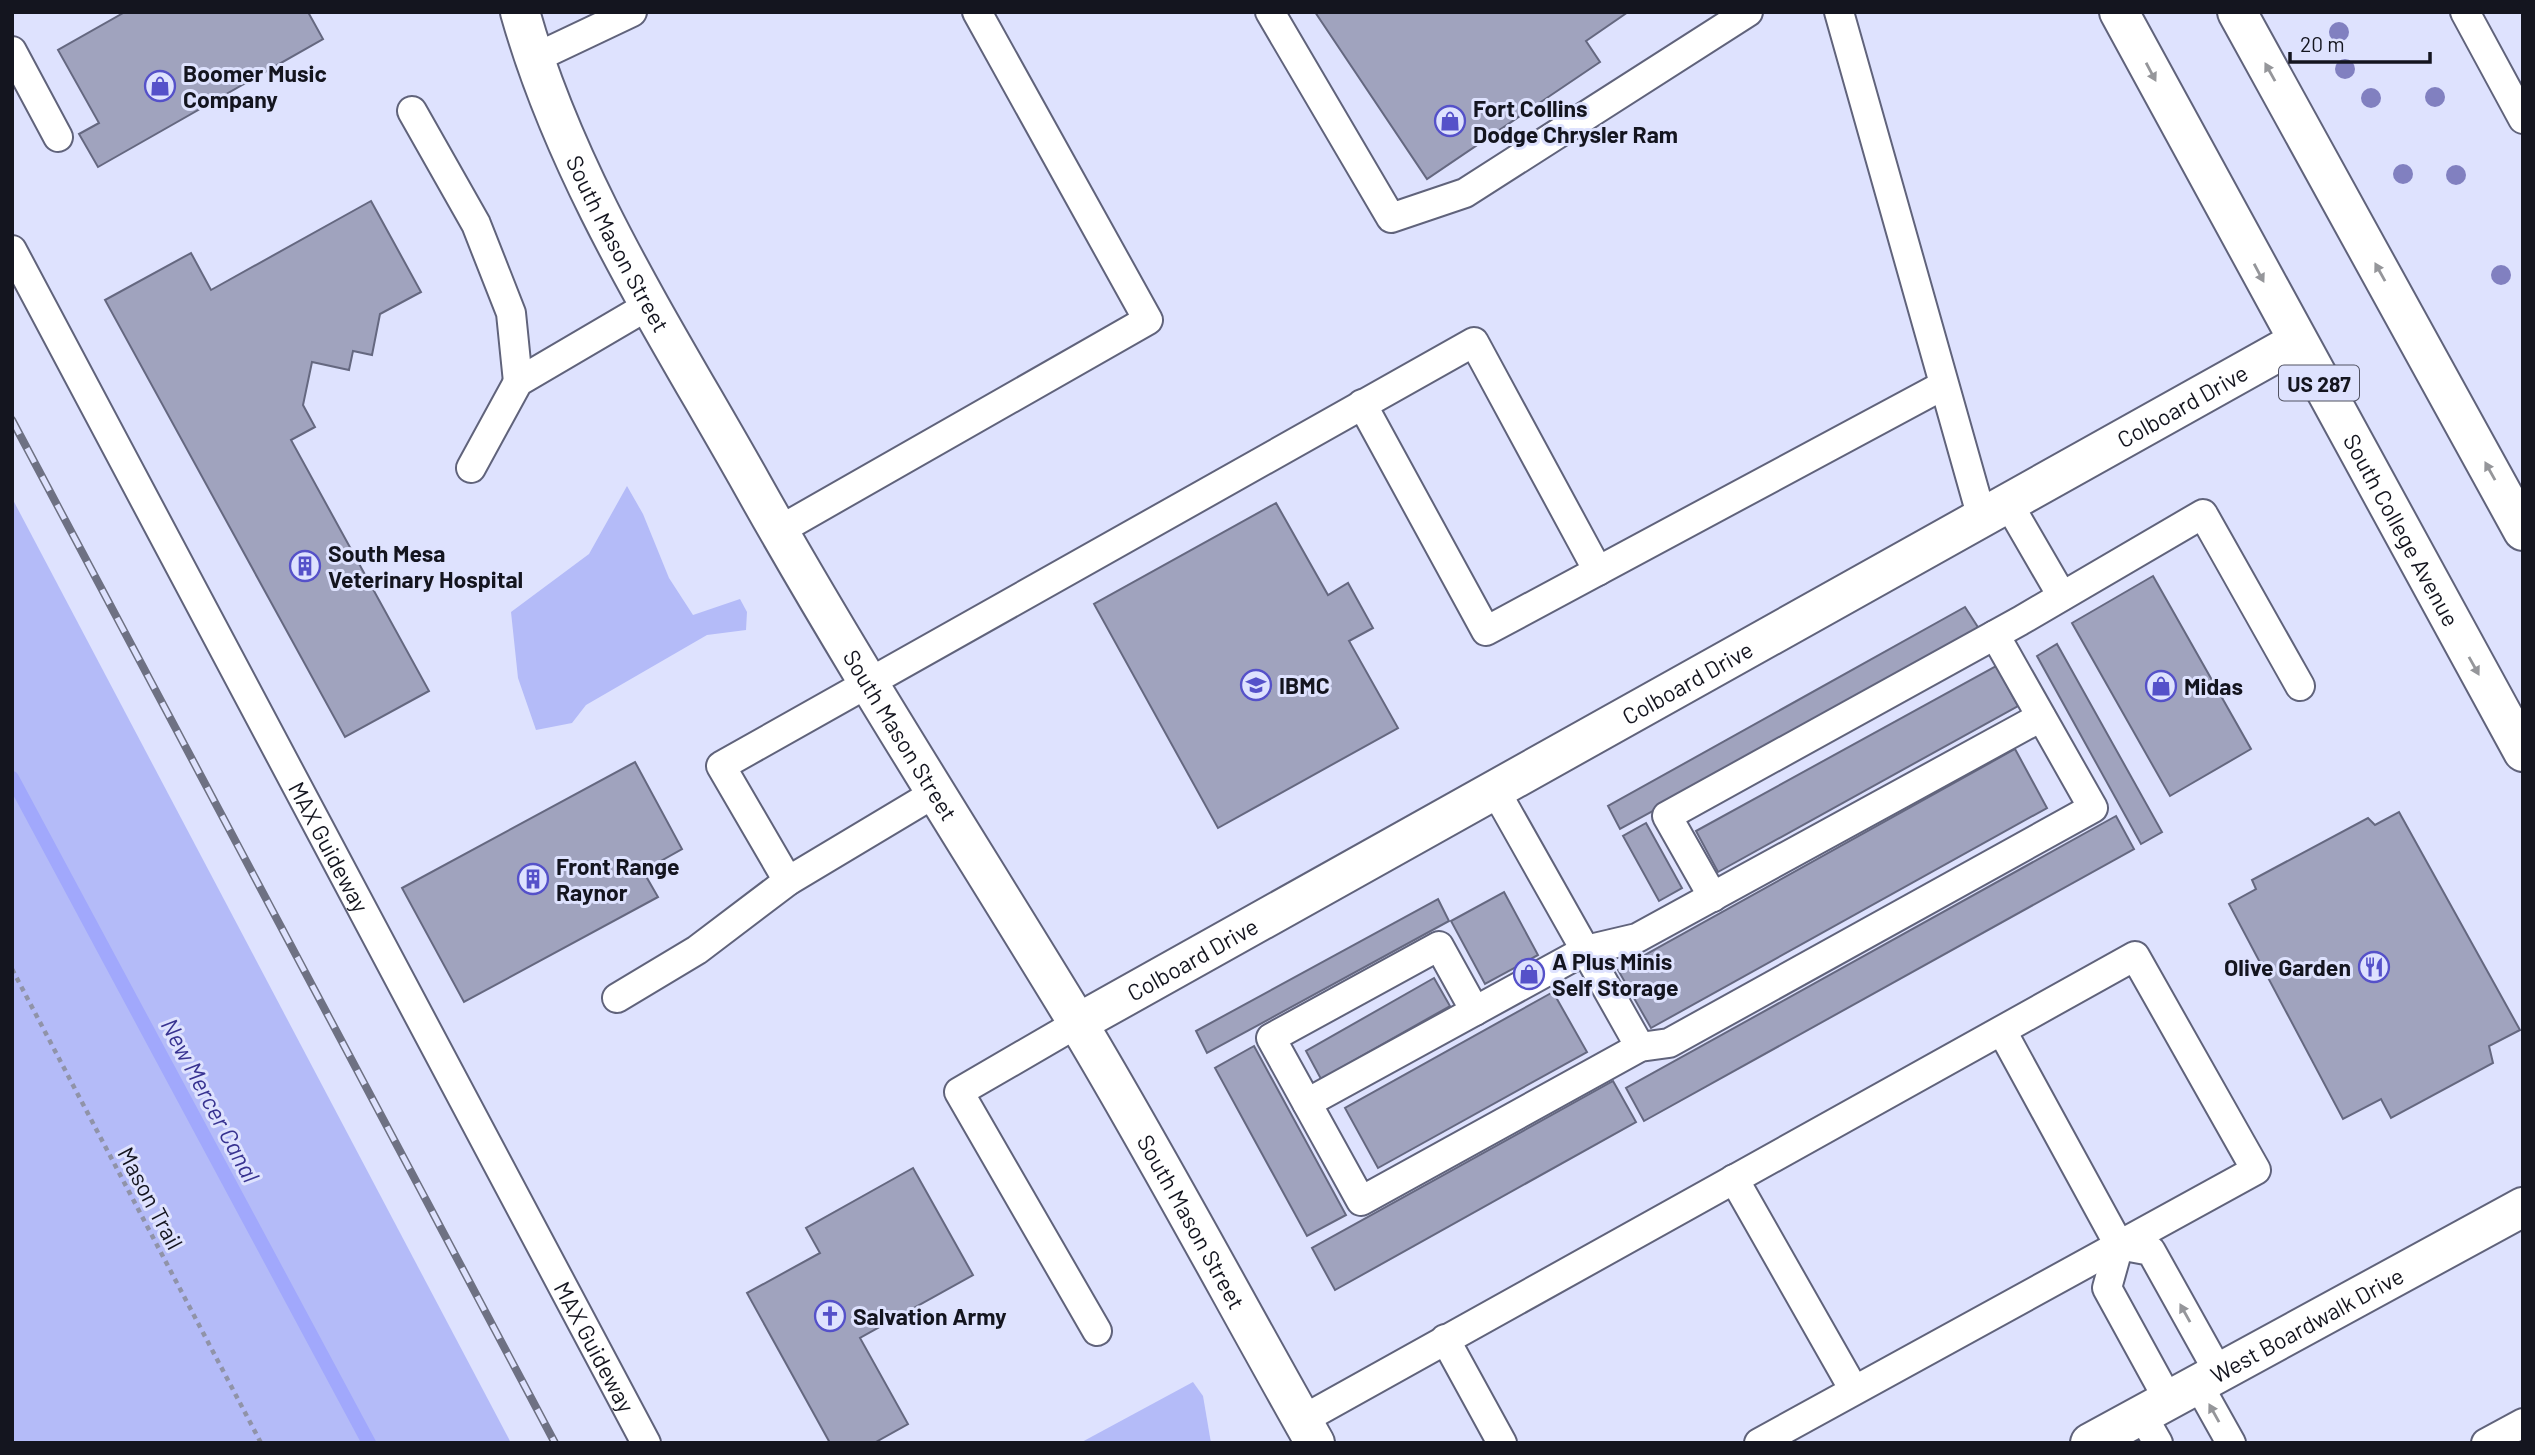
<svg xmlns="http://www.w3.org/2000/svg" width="2535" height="1455" font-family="Barlow,sans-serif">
	<rect width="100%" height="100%" fill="#dee2fe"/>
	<g fill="#b4bbf8">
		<path d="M627 486 643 514 669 578 693 615 740 599 747 612 746 630 707 635 586 705 572 723 536 730 518 678 511 612 589 554Z"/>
		<path d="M12 498 511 1443H12Z"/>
		<path d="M1193 1382 1203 1396 1211 1443H1080Z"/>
	</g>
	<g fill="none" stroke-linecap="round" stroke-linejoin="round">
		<path stroke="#a1a8fc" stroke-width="14" d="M12 778 369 1443"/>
	</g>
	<g fill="#a0a3be" stroke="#656880" stroke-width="2">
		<path d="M125 12H308L323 39 98 167 79 134 99 123 58 50Z"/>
		<path d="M1315 12H1628L1586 41 1600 62 1427 179Z"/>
		<path d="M371 201 421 292 380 314 372 355 353 351 349 370 312 362 303 405 315 427 291 440 429 691 345 737 105 300 191 253 211 290Z"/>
		<path d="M1276 503 1328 595 1348 583 1373 628 1349 641 1398 728 1218 828 1094 604Z"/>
		<path d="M2153 576 2251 749 2170 796 2072 623Z"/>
		<path d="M1965 607 1981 632 1620 829 1608 806Z"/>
		<path d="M2057 644 2162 832 2141 844 2037 656Z"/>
		<path d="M1996 666 2018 706 1718 872 1696 831Z"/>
		<path d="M2015 749 2047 808 1651 1028 1618 970Z"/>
		<path d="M635 762 682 849 643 871 658 897 464 1002 402 888Z"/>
		<path d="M2399 812 2520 1030 2489 1046 2493 1063 2391 1118 2381 1099 2343 1119 2229 904 2256 889 2252 880 2368 818 2375 825Z"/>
		<path d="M2116 816 2134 849 1644 1121 1626 1088Z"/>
		<path d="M1646 823 1682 888 1659 901 1623 836Z"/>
		<path d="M1504 892 1538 955 1485 984 1451 921Z"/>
		<path d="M1438 899 1449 921 1207 1053 1196 1031Z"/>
		<path d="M1434 978 1450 1006 1321 1079 1306 1051Z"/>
		<path d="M1553 992 1587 1052 1378 1168 1345 1108Z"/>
		<path d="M1254 1046 1346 1215 1307 1236 1215 1068Z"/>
		<path d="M1613 1081 1636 1122 1335 1290 1312 1248Z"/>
		<path d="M913 1168 973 1275 860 1338 908 1424 874 1443H830L747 1293 820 1253 806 1228Z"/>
	</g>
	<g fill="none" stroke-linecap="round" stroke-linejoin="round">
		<g stroke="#60637b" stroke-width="32">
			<g id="service">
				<path d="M1270 12 1391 218 1465 193 1748 12"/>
				<path d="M1839 12 1982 518"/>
				<path d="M2465 12 2523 119"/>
				<path d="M12 51 58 137"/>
				<path d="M535 58 632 12"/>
				<path d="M412 111 476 224 511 313 518 382"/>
				<path id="s1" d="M12 250 646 1443"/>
				<path d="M1362 404 1486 631 1942 386"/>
				<path d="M471 468 518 382 651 304"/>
				<path d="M2008 503 2062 596"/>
				<path d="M778 531 1148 320 977 12"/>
				<path d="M1495 790 1640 1047"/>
				<path d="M788 881 721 766 1474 342 1598 571"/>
				<path d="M1713 897 1667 816 2020 621 2203 514 2300 686"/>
				<path d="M617 998 697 950 788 881 935 793"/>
				<path d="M1475 1011 1439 946 1271 1038 1361 1201 1640 1047 1669 1043 2093 808 1995 635"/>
				<path d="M1078 1023 959 1092 1097 1331"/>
				<path d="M2002 1031 2119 1245"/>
				<path d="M1307 1103 1586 950 1637 938 2041 717"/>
				<path d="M1734 1179 1854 1390"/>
				<path d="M1445 1339 1502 1443"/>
				<path d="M2198 1384 2231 1443"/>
				<path d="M2169 1401 2107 1288 2119 1245 2151 1251 2219 1373"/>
				<path d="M2142 1415 2158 1443"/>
				<path d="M1302 1420 2135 956 2256 1170 1759 1443"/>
				<path d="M2486 1443 2523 1423"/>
			</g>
		</g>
		<g stroke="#60637b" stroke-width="42">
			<g id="minor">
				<path id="s2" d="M520 12C568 182 666 331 752 484 854 666 967 841 1076 1020 1159 1158 1235 1302 1315 1443"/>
				<path id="s3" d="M1078 1023 2296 342"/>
				<path id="s4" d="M2090 1443 2523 1207"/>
			</g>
		</g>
		<g stroke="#60637b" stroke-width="42">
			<g id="trunk">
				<path id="s5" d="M2119 12 2523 752"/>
				<path d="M2237 12 2523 531"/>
			</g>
		</g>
		<path stroke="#9093a8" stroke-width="4.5" stroke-dasharray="5 5" stroke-linecap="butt" d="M12 969 261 1443"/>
		<use href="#service" stroke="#fff" stroke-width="28"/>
		<use href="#minor" stroke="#fff" stroke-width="38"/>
		<use href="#trunk" stroke="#fff" stroke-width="38"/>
		<g stroke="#6e7183" stroke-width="8">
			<path id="rail" d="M12 420 555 1443"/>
		</g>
		<use href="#rail" stroke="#dee2fe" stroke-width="5" stroke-dasharray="16" stroke-linecap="butt"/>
	</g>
	<g fill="#8180c0">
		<circle cx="2339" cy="32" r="10"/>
		<circle cx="2345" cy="69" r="10"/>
		<circle cx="2435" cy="97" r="10"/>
		<circle cx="2371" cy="98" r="10"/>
		<circle cx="2403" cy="174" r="10"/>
		<circle cx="2456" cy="175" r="10"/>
		<circle cx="2501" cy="275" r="10"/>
	</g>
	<defs><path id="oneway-solid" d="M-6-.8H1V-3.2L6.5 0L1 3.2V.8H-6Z" transform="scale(1.75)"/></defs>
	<g fill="#95969a">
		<use href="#oneway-solid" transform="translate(2151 72) rotate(62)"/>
		<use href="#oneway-solid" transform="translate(2270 72) rotate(-119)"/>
		<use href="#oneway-solid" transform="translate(2380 272) rotate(-119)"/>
		<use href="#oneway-solid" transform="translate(2259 273) rotate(62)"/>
		<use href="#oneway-solid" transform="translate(2490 471) rotate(-119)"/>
		<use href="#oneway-solid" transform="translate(2474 666) rotate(61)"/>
		<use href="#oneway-solid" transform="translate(2185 1313) rotate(-119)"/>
		<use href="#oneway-solid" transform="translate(2214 1413) rotate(-119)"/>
	</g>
	<defs>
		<g id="shop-ring" transform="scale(1.575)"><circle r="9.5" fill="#dee2fe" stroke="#5551c9" stroke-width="1.5"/><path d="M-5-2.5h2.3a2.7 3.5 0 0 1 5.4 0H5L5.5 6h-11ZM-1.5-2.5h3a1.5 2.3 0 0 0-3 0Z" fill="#5551c9"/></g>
		<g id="building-ring" transform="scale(1.575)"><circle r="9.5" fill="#dee2fe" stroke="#5551c9" stroke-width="1.5"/><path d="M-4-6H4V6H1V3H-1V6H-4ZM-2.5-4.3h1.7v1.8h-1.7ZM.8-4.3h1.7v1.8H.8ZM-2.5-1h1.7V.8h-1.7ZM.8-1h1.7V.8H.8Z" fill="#5551c9"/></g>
		<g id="school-ring" transform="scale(1.575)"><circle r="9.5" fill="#dee2fe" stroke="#5551c9" stroke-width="1.5"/><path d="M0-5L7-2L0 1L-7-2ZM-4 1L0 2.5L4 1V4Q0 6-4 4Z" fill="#5551c9"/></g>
		<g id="restaurant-ring" transform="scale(1.575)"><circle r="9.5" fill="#dee2fe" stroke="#5551c9" stroke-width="1.5"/><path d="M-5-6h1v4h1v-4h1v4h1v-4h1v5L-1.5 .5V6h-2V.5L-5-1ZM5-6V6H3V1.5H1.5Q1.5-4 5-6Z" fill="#5551c9"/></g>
		<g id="church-ring" transform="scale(1.575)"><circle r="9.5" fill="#dee2fe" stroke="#5551c9" stroke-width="1.5"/><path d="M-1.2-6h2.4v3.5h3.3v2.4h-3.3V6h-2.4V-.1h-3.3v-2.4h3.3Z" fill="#5551c9"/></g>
	</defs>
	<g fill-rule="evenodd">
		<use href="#shop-ring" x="160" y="86"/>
		<use href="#shop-ring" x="1450" y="121"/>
		<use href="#building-ring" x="305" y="566"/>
		<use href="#school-ring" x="1256" y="685"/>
		<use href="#shop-ring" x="2161" y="686"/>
		<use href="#building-ring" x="533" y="879"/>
		<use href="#restaurant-ring" x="2374" y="967"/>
		<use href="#shop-ring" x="1529" y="974"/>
		<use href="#church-ring" x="830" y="1316"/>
	</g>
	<g text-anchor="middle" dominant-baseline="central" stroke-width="6" stroke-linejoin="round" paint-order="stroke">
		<rect fill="#dee2fe" stroke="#515262" stroke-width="2" x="2279" y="365.5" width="80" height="35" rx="5"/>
		<g font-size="21" font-weight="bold" fill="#14151f">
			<text x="2319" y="383">US 287</text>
		</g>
		<g font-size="23" font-weight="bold" fill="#14151f" stroke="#dee2fe" text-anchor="start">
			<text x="183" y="73">Boomer Music<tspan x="183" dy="26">Company</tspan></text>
			<text x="1473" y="108">Fort Collins<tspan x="1473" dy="26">Dodge Chrysler Ram</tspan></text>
			<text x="328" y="553">South Mesa<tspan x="328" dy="26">Veterinary Hospital</tspan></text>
			<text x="1279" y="685">IBMC</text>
			<text x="2184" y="686">Midas</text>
			<text x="556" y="866">Front Range<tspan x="556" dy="26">Raynor</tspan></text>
			<text x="1552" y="961">A Plus Minis<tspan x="1552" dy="26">Self Storage</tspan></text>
			<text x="2351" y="967" text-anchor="end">Olive Garden</text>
			<text x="853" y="1316">Salvation Army</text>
		</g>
		<g font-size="23" fill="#14151f" stroke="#dee2fe">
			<text stroke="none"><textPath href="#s2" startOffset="252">South Mason Street</textPath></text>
			<text stroke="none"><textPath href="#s3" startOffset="1265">Colboard Drive</textPath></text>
			<text stroke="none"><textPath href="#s5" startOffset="590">South College Avenue</textPath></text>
			<text stroke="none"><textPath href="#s3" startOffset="698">Colboard Drive</textPath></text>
			<text stroke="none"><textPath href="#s2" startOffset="819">South Mason Street</textPath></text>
			<text stroke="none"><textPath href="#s1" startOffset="676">MAX Guideway</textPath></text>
			<text stroke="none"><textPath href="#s3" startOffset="131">Colboard Drive</textPath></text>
			<text transform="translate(151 1198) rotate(62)">Mason Trail</text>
			<text stroke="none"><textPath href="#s2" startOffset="1386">South Mason Street</textPath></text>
			<text stroke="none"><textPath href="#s4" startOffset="247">West Boardwalk Drive</textPath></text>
			<text stroke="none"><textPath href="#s1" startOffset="1242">MAX Guideway</textPath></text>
		</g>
		<g font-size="24" font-style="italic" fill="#383391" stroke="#dee2fe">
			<text transform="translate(211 1100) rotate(62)">New Mercer Canal</text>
		</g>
	</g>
	<rect width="2535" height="1455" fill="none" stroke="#14151f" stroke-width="28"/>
	<path d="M2290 52v10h140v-10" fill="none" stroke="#14151f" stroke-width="3.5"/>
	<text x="2300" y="52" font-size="21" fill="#14151f" stroke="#dee2fe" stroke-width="5" paint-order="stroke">20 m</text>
</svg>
